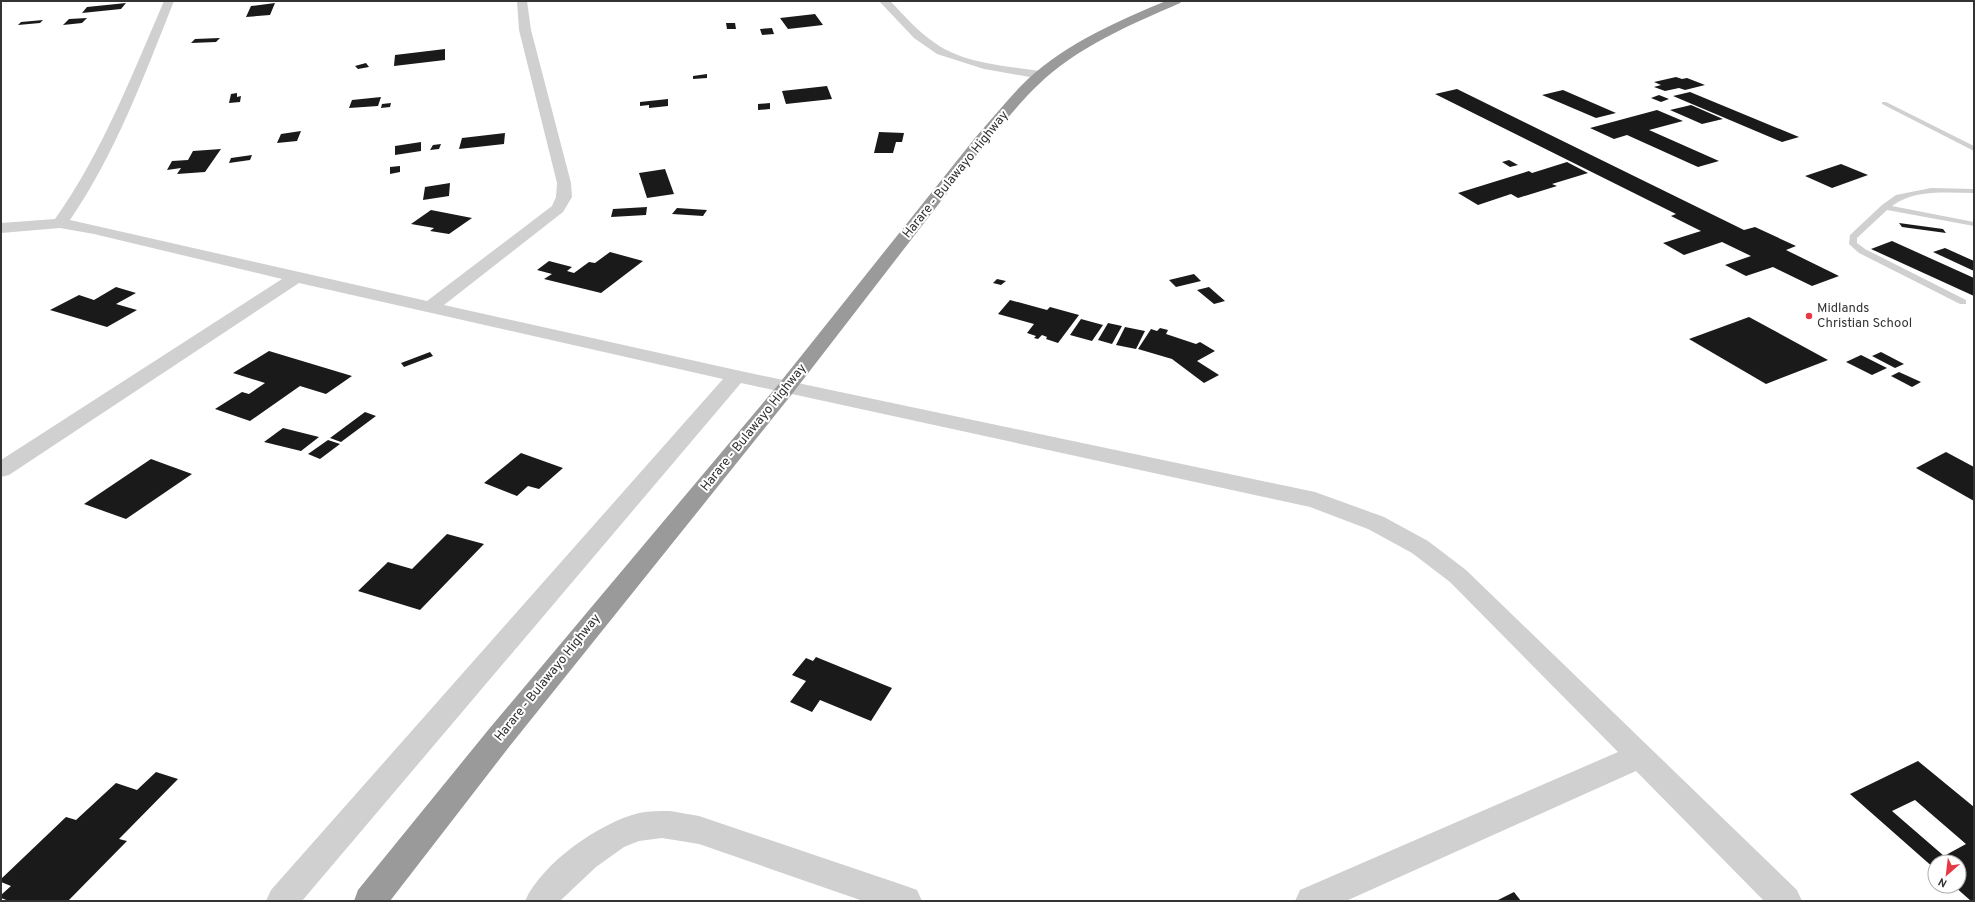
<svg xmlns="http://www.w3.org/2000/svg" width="1975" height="902" font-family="Overpass,sans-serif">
	<rect width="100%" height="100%" fill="#fff"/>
	<g fill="#1a1a1a" fill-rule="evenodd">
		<path d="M126 3 121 9 82 13 87 7Z"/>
		<path d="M275 3 270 15 246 17 251 6Z"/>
		<path d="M815 14 823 25 788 29 780 18Z"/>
		<path d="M87 18 82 23 63 25 69 19Z"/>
		<path d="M43 20 40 23 18 25 21 22Z"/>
		<path d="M726 23H735L736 29H727Z"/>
		<path d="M772 28 774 34 762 35 760 29Z"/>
		<path d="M220 38 216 42 191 43 195 39Z"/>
		<path d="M445 49V60L394 66 395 55Z"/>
		<path d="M366 63 369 67 358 69 355 66Z"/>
		<path d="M707 74V78L693 79V76Z"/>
		<path d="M1676 77 1682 79 1687 78 1705 85 1685 90 1679 88 1665 91 1654 87 1661 85 1654 82Z"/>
		<path d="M827 86 832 99 786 104 782 91Z"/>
		<path d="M1457 89 1744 230 1755 227 1796 246 1786 250 1839 276 1812 286 1773 267 1746 276 1725 265 1751 256 1722 242 1684 255 1663 243 1701 231 1671 216 1676 214 1435 94Z"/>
		<path d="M1563 90 1616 113 1596 118 1542 95Z"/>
		<path d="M1690 92 1799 137 1782 142 1673 96Z"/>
		<path d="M237 93V97L241 96 240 102 229 103 231 94Z"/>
		<path d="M1659 95 1669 99 1661 102 1651 98Z"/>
		<path d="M381 97 378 106 349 108 352 100Z"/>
		<path d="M668 99V106L649 108V105L640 106V102Z"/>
		<path d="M391 103 390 107 381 108 382 104Z"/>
		<path d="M770 103V109L758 110V104Z"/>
		<path d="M1691 105 1723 119 1702 124 1670 110Z"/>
		<path d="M1657 110 1683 121 1649 130 1719 161 1698 167 1627 135 1614 139 1590 128Z"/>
		<path d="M301 131 297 141 277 143 281 134Z"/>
		<path d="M879 132 904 133 902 142H896L893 153H874Z"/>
		<path d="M505 133 504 144 459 149 462 138Z"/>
		<path d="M421 142V151L395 155V146Z"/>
		<path d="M441 144 439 149 430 150 433 145Z"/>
		<path d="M221 149 205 172 177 174 181 168 167 170 172 161 188 160 193 151Z"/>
		<path d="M252 155 250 160 229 163 231 158Z"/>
		<path d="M1509 160 1518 165 1510 167 1502 162Z"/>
		<path d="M1567 162 1588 173 1552 184 1557 186 1518 198 1511 194 1478 205 1458 193 1529 171 1532 173Z"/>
		<path d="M1841 164 1868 175 1832 188 1805 176Z"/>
		<path d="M400 166V172L390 174V167Z"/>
		<path d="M665 169 674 194 647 198 639 173Z"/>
		<path d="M450 183 449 196 423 200 425 187Z"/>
		<path d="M647 207 646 215 611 217 613 209Z"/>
		<path d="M677 208 707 210 703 216 672 214Z"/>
		<path d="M431 210 472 218 449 234 430 231 434 228 411 224Z"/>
		<path d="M1899 223 1943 229 1946 233 1902 227Z"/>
		<path d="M1892 241 1974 278V296L1871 249Z"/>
		<path d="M1945 248 1974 261V271L1933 252Z"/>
		<path d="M610 252 643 261 601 293 544 279 552 274 537 270 549 261 572 267 567 271 574 273 589 262 595 263Z"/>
		<path d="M1194 274 1201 281 1176 287 1169 280Z"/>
		<path d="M997 279 1006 281 1001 285 993 283Z"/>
		<path d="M116 287 136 293 116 304 137 310 107 327 50 310 79 295 94 300Z"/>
		<path d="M1209 287 1225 301 1214 304 1197 290Z"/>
		<path d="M1010 300 1047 310 1050 307 1079 315 1058 343 1046 339 1047 337 1042 335 1038 339 1034 338 1036 336 1027 333 1034 324 998 314Z"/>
		<path d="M1749 317 1828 360 1766 384 1689 339Z"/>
		<path d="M1081 319 1103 325 1092 341 1070 335Z"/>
		<path d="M1108 323 1122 326 1112 344 1098 340Z"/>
		<path d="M1125 327 1145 331 1136 349 1116 345Z"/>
		<path d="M1160 328 1168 330 1166 334 1196 344 1200 342 1215 351 1197 361 1219 375 1204 383 1172 359 1138 349 1151 329 1157 331Z"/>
		<path d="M269 351 352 376 326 394 300 386 250 421 215 409 242 392 249 394 265 383 233 373Z"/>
		<path d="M430 352 433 356 404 367 401 363Z"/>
		<path d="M1881 352 1904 364 1895 368 1872 356Z"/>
		<path d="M1861 355 1887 368 1872 375 1846 362Z"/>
		<path d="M1899 372 1921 382 1912 387 1891 376Z"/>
		<path d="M365 412 376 416 341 442 330 438Z"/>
		<path d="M283 428 319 437 301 451 264 442Z"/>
		<path d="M328 440 340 444 320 459 308 454Z"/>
		<path d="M1946 452 1974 467V501L1916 468Z"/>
		<path d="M521 453 563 468 539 489 528 486 517 496 484 483Z"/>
		<path d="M151 459 192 474 126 519 84 504Z"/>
		<path d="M447 534 484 544 420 610 358 591 388 562 412 569Z"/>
		<path d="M816 657 892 688 871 721 820 700 812 712 790 702 806 681 792 675 806 658 813 661Z"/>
		<path d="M1918 761 1974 807V901H1971L1954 886H1959V862H1935V869L1850 794ZM1915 800 1966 844 1944 856 1892 811Z"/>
		<path d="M156 772 178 779 119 839 127 841 68 901H9L1 898V895L11 886 1 882V879L66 817 76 820 116 783 137 790Z"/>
		<path d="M1514 892 1521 901H1496Z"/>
	</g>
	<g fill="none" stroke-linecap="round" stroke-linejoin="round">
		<g fill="#d0d0d0" fill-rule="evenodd">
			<path d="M1882 102H1886L1974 146V151L1882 104Z"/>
			<path d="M1931 188 1974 189V193C1946 193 1915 189 1892 206L1974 222V226L1887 210 1857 238V243L1865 249 1966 300V304H1960L1859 253 1849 244 1850 235 1882 205 1896 195Z"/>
		</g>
		<g fill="#d0d0d0" fill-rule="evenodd">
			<path d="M164 1H174C144 76 116 153 70 220L427 301 552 206 556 197 557 183 519 30 517 1H527L531 30 571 183 572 197 563 212 444 305 736 370 1315 492 1384 517 1428 541 1466 570 1797 890 1802 901H1764L1636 771 1346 901H1295L1300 890 1618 752 1450 582 1412 553 1368 529 1310 507 741 383 302 901H266L271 890 723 379 299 283 9 475 1 477V460L282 279 94 234 60 228 1 233V223L55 219C102 153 132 75 164 1Z"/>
			<path d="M879 1H890C904 15 918 32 935 43 964 64 1007 66 1041 71L1047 75 1041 79 984 69 937 54 914 38Z"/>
			<path d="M670 811 699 816 906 886 917 890 922 901H863L699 844 662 838 639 841 624 847 596 867 560 901H525C542 863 599 823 639 813 649 811 660 811 670 811Z"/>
		</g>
		<path fill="#9a9a9a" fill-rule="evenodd" d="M1166 1H1182L1180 3C1130 25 1077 47 1038 85 1019 103 1003 124 985 144L792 394 509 747 390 901H354L358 890 489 729 778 385 975 138C993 118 1009 97 1028 79 1067 43 1118 21 1166 1Z"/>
	</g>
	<circle fill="#e63946" stroke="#fff" stroke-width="1.5" cx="1809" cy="316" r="4"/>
	<g text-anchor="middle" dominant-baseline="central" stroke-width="4" stroke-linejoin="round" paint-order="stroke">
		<g font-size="13" fill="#333" stroke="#fff">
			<text transform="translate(956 175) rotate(-51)">Harare - Bulawayo Highway</text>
			<text transform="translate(754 428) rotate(-51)">Harare - Bulawayo Highway</text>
			<text transform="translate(548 678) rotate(-51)">Harare - Bulawayo Highway</text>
		</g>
		<g font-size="13" fill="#333" stroke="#fff" text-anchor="start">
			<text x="1817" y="309">Midlands<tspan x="1817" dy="15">Christian School</tspan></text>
		</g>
	</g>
	<rect width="1975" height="902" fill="none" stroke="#333333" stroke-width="4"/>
	<g transform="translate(1947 874) rotate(208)"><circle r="19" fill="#ffffff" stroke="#adadad"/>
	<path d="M0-3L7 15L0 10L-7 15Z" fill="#e63946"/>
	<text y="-6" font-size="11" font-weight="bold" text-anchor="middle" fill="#333333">N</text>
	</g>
</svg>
